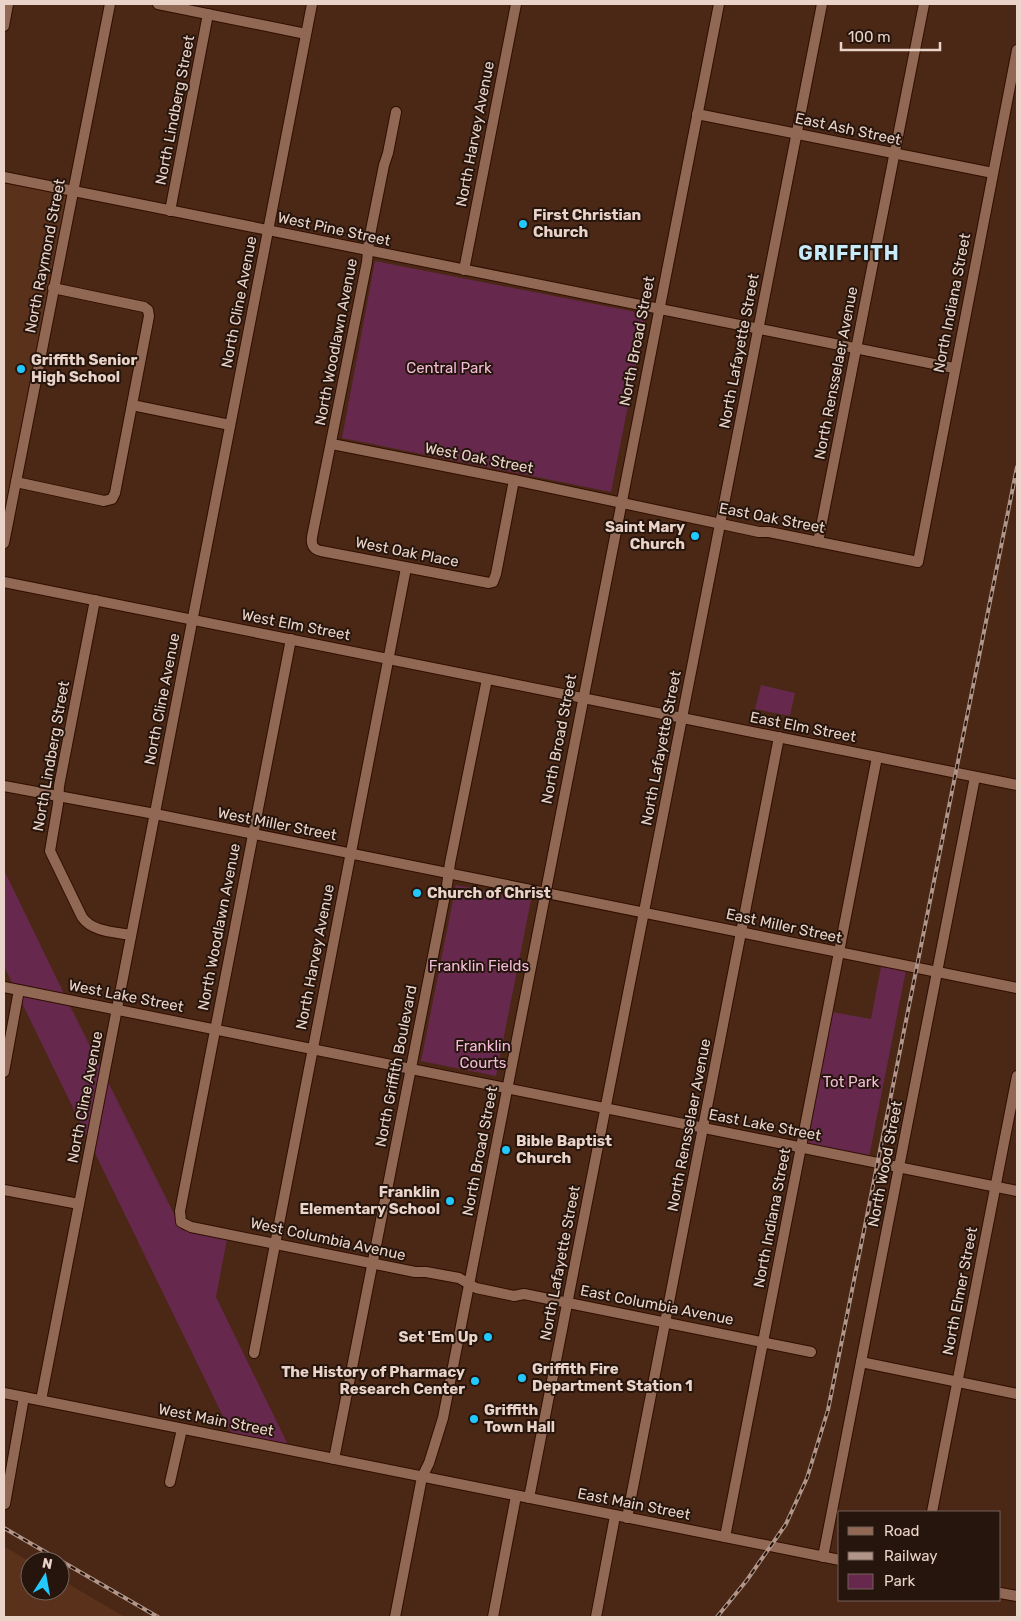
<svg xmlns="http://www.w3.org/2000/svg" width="1021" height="1621" font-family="Rubik,sans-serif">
	<rect width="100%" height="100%" fill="#4b2715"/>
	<g fill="#5a311b">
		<path d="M4 177 72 191 4 547Z"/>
		<path d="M4 1546 30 1562V1591H60V1579L125 1617H4Z"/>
	</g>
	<g fill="#66294d">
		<path d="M375 261 646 314 611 492 342 438Z"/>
		<path d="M761 685 795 693 790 716 755 709Z"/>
		<path d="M4 870 67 1000 182 1230 227 1239 216 1297 291 1451 234 1439 4 966Z"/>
		<path d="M456 885 531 900 496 1076 421 1061Z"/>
		<path d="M881 967 906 970 869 1157 806 1144 832 1012 871 1019Z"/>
	</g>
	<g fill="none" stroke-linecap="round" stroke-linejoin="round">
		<g stroke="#2f0e00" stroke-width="12">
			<g id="minor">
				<path d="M158 4 306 34"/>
				<path d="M4 26 8 4"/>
				<path d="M396 112 388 153 384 165 369 240 367 262 312 537C311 545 313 549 321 551L489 583 493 582 496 574 514 480"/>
				<path d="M697 114 993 173"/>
				<path d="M4 177 954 368"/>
				<path d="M170 211 208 14"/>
				<path d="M464 270 516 4"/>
				<path d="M132 405 230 425"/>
				<path d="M332 444 514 480 759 532H769L918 562 1017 50"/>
				<path d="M16 482 104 501 112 499 115 493 149 316 148 310 144 307 53 288"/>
				<path d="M818 542 924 4"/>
				<path d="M4 543 110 4"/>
				<path d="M4 582 1017 785"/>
				<path d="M95 600 59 786 58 804 50 851 82 917C92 932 115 932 131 935"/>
				<path d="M291 639 180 1211 181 1222 191 1227 415 1272H426L459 1278 476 1288 514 1296 524 1294 811 1352"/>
				<path d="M4 786 155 814 1017 988"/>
				<path d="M4 987 1017 1191"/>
				<path d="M4 1072 19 990"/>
				<path d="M4 1190 79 1204"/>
				<path d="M254 1353 406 568"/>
				<path d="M861 1362 1017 1394"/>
				<path d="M4 1393 840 1560"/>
				<path d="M41 1400 312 4"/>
				<path d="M334 1459 447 885 450 863 487 679"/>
				<path d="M170 1482 182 1429"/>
				<path d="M529 1498 822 4"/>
				<path d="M5 1504 24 1397"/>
				<path d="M932 1512 1017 1076"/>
				<path d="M627 1518 779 737"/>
				<path d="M725 1537 877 757"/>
				<path d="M823 1557 975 777"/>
				<path d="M1000 1593 1017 1596"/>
				<path d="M395 1617 422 1477 429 1463 443 1418 719 4"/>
				<path d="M493 1617 516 1496"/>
				<path d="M596 1617 615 1516"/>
			</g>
		</g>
		<use href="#minor" stroke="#916854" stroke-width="10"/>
		<g stroke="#b19588" stroke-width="4">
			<g id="rail">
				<path d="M4 1528 158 1617"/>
				<path d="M717 1617 747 1580 786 1524 807 1478 828 1410 1017 467"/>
			</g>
		</g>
		<use href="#rail" stroke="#25150d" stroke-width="2" stroke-dasharray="5.5" stroke-linecap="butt"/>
	</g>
	<g fill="#22c9fe" stroke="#25150d" stroke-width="2">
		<circle cx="523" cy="224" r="5"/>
		<circle cx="21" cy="369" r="5"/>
		<circle cx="695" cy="536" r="5"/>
		<circle cx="417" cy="893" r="5"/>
		<circle cx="506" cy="1150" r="5"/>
		<circle cx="450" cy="1201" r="5"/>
		<circle cx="488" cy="1337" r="5"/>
		<circle cx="522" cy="1378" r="5"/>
		<circle cx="475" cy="1381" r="5"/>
		<circle cx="474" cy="1419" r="5"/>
	</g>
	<g text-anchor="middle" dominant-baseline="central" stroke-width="4" stroke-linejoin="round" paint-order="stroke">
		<g font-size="15" fill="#ead3c8" stroke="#25150d">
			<text transform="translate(175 110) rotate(-79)">North Lindberg Street</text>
			<text transform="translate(848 129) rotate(12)">East Ash Street</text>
			<text transform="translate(475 134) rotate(-79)">North Harvey Avenue</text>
			<text transform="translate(334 229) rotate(12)">West Pine Street</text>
			<text transform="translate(45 256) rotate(-79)">North Raymond Street</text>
			<text transform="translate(239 302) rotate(-79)">North Cline Avenue</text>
			<text transform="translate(952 303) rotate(-79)">North Indiana Street</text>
			<text transform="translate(637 341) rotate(-79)">North Broad Street</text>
			<text transform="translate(336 342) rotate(-79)">North Woodlawn Avenue</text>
			<text transform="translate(739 351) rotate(-79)">North Lafayette Street</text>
			<text transform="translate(836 373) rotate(-79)">North Rensselaer Avenue</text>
			<text transform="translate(479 458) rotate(11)">West Oak Street</text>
			<text transform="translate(772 518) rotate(11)">East Oak Street</text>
			<text transform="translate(407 552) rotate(11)">West Oak Place</text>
			<text transform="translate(296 625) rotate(11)">West Elm Street</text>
			<text transform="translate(162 699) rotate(-79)">North Cline Avenue</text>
			<text transform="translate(803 727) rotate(11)">East Elm Street</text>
			<text transform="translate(559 739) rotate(-79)">North Broad Street</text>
			<text transform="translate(661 748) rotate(-79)">North Lafayette Street</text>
			<text transform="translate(51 756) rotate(-80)">North Lindberg Street</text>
			<text transform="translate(277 824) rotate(11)">West Miller Street</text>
			<text transform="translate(784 926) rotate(12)">East Miller Street</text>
			<text transform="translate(219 927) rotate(-79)">North Woodlawn Avenue</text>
			<text transform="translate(315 957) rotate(-79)">North Harvey Avenue</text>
			<text transform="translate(126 996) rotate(11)">West Lake Street</text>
			<text transform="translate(396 1066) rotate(-79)">North Griffith Boulevard</text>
			<text transform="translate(85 1097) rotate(-79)">North Cline Avenue</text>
			<text transform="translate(689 1125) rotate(-79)">North Rensselaer Avenue</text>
			<text transform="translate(765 1125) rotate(11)">East Lake Street</text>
			<text transform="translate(480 1151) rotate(-79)">North Broad Street</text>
			<text transform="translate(885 1164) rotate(-79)">North Wood Street</text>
			<text transform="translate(772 1218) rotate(-79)">North Indiana Street</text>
			<text transform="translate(328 1239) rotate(12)">West Columbia Avenue</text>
			<text transform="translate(560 1263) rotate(-79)">North Lafayette Street</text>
			<text transform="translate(960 1291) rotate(-79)">North Elmer Street</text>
			<text transform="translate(657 1305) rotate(11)">East Columbia Avenue</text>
			<text transform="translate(216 1420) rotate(11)">West Main Street</text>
			<text transform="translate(634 1504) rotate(11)">East Main Street</text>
		</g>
		<g font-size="15" font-weight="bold" fill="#ead3c8" stroke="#25150d" text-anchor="start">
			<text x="533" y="215">First Christian<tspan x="533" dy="17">Church</tspan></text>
			<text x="31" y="360">Griffith Senior<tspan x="31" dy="17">High School</tspan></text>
			<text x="685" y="527" text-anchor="end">Saint Mary<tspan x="685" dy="17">Church</tspan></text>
			<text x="427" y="893">Church of Christ</text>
			<text x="516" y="1141">Bible Baptist<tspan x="516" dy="17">Church</tspan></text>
			<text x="440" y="1192" text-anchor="end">Franklin<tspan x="440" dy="17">Elementary School</tspan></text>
			<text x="478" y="1337" text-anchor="end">Set 'Em Up</text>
			<text x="532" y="1369">Griffith Fire<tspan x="532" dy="17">Department Station 1</tspan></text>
			<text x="465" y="1372" text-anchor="end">The History of Pharmacy<tspan x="465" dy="17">Research Center</tspan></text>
			<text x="484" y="1410">Griffith<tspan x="484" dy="17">Town Hall</tspan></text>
		</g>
		<g font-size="15" fill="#f3bcd8" stroke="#25150d">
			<text x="449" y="368">Central Park</text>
			<text x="479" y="966">Franklin Fields</text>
			<text x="483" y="1046">Franklin<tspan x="483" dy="17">Courts</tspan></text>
			<text x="851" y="1082">Tot Park</text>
		</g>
		<g font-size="20" font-weight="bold" letter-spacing="1" fill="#c9eaf8" stroke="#25150d">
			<text x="849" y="253">GRIFFITH</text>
		</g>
	</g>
	<rect width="1021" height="1621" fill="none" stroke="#ead3c8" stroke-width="10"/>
	<rect x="838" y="1511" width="162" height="90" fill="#25150d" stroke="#746158"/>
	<rect x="848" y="1527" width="25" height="8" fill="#916854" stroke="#746158"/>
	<text x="884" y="1536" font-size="15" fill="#ead3c8">Road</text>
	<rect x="848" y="1552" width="25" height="8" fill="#b19588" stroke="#746158"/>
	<text x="884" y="1561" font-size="15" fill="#ead3c8">Railway</text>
	<rect x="848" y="1574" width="25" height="15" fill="#66294d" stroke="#746158"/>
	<text x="884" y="1586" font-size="15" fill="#ead3c8">Park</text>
	<g transform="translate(45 1576) rotate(11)"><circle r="24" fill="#25150d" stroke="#746158"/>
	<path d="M0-4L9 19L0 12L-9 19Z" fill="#22c9fe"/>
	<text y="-8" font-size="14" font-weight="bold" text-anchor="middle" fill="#ead3c8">N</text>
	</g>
	<path d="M841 42v8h99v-8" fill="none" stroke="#ead3c8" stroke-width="2.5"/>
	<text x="848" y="42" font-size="15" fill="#ead3c8" stroke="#25150d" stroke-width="4" paint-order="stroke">100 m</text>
</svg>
